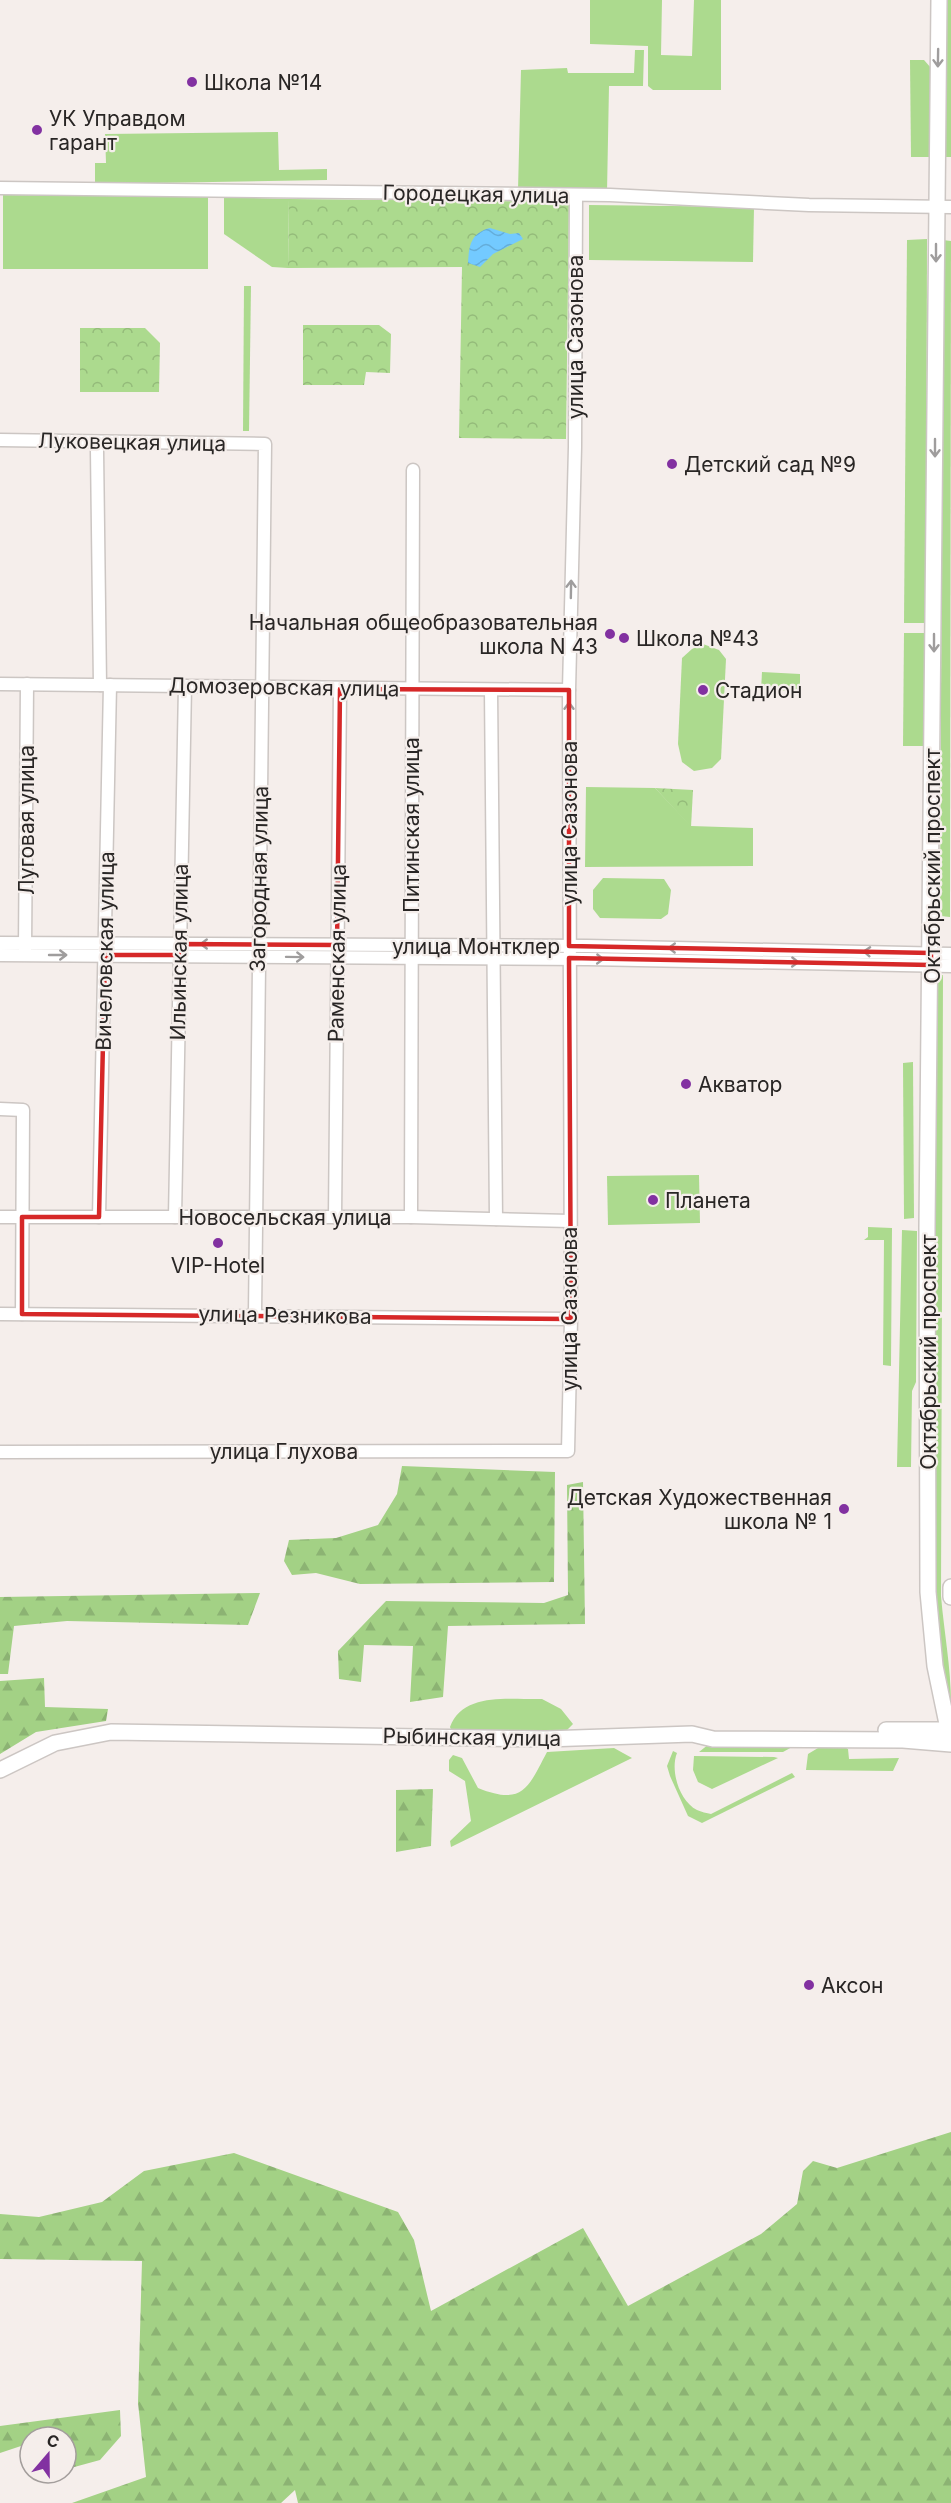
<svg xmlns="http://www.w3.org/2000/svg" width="951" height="2503" font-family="Inter,sans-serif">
	<defs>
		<pattern id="forest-firs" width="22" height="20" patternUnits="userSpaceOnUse" patternTransform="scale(1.5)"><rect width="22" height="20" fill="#a3d185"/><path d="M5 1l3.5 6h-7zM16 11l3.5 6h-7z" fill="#8cb373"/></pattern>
		<pattern id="park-crowns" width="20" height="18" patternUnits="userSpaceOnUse" patternTransform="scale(1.5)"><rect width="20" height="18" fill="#acda8e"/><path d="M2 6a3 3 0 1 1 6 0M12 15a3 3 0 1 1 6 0" fill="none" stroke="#94bb7a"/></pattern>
		<pattern id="water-waves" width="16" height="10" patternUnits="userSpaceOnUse" patternTransform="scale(1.5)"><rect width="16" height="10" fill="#73caff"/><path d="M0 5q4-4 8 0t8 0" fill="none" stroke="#64adda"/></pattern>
	</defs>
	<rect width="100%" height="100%" fill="#f5eeeb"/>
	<g fill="#acda8e">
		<path d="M590 0H662L661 55 692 56 694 0H721V90H653L648 86V46L590 44Z"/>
		<rect x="946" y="0" width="5" height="157"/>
		<path d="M635 50H644L643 86H609L607 192 518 190 521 70 567 68 568 73H634Z"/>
		<path d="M910 60H924L931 68V157H911Z"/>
		<path d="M278 132 279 170 327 169V180L95 184V163H106L105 134Z"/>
		<path d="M3 195 208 197V269H3Z"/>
		<path d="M224 197 289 199 288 268 272 267 224 234Z"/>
		<path d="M589 205 754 207 753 262 589 260Z"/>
		<path d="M927 239 926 623H904L907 240Z"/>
		<path d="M943 240 951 241 950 917 940 916Z"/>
		<path d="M244 286H251L249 431H243Z"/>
		<path d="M904 633H926L923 746H903Z"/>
		<path d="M703 644 719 650 726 659 721 759 712 768 694 771 682 762 678 744 682 658 692 649Z"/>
		<path d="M762 672 800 674V691L761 690Z"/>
		<path d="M586 787 655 788 691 826 753 828V866L585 867Z"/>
		<path d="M603 878 664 879 671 890 668 914 661 919 600 918 593 909V890Z"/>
		<path d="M935 975H943L941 1596C944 1632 951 1667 951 1704L937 1646 932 1593Z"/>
		<path d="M913 1062 914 1218 904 1219 903 1063Z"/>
		<path d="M699 1175 700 1223 608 1225 607 1176Z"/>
		<path d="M868 1227 892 1228 891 1366 883 1365 884 1240H864L868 1237Z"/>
		<path d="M902 1230 917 1231 916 1382 912 1391 911 1467H897Z"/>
		<path d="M542 1699 561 1709 573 1724 564 1733 452 1732 450 1727C463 1691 512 1700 542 1699Z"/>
		<path d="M709 1744 792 1747 783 1752H699Z"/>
		<path d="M839 1744 848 1749 849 1759 899 1758 893 1771 806 1770 808 1754 823 1745Z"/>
		<path d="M614 1748 632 1758 451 1847 450 1841 471 1821 465 1781 449 1771V1760L453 1755 462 1758 478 1788C523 1806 528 1788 547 1752Z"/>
		<path d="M673 1751 677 1753C670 1770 679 1801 697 1810 701 1812 707 1813 711 1814L792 1773 795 1777 702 1823 688 1816 670 1776 667 1766Z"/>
		<path d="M694 1756 774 1757 778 1758 712 1789 698 1782 693 1770Z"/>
	</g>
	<g fill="url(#forest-firs)">
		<path d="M402 1466 555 1472 554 1582 360 1584 316 1573 292 1575 284 1561 289 1540 336 1538 378 1525 397 1494Z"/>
		<path d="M583 1482 585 1624 448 1626 443 1697 410 1702 413 1646 364 1645 361 1682 339 1679 338 1651 386 1601 544 1603 568 1595 567 1485Z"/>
		<path d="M260 1593 248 1625 67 1621 14 1626 8 1674H0V1597Z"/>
		<path d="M44 1678 45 1707 108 1709 106 1721 36 1732 0 1754V1681Z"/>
		<path d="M433 1789 431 1846 396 1852V1790Z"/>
		<path d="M951 2132V2503H298L295 2490 281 2503H72L146 2477 138 2403 142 2261 0 2259V2214L39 2217 102 2202 144 2171 234 2153 398 2212 414 2240 431 2311 583 2228 628 2306 761 2234 797 2204 803 2171 813 2161 837 2168Z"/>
		<path d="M120 2410 121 2436 100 2460 67 2469 66 2437H30V2452L24 2445 0 2453V2426Z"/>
	</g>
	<g fill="url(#park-crowns)">
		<path d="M289 199 569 202 566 439 459 438 462 267 288 268Z"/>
		<path d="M303 325H379L391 334 390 373 366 372 364 385H303Z"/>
		<path d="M80 328H145L160 343 159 392H80Z"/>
		<path d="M655 788 693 790 691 827Z"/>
	</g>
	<path fill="url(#water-waves)" d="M490 228 510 234 519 233 523 239 493 254 480 267 468 263C469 245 471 233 490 228Z"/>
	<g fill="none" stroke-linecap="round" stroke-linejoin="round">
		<g stroke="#ccc6c3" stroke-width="15">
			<g id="minor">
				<path d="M0 188 610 195 809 205 951 207"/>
				<path d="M0 440 265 444 255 1314"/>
				<path d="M97 450 100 685"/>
				<path d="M0 684 569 690"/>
				<path d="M491 690 496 1219"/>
				<path d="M0 943 587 946 951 954"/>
				<path d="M25 950 27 684"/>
				<path d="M0 955 588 959 951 966"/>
				<path d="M0 1109 23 1110 22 1314"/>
				<path d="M0 1217H411L570 1221"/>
				<path d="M99 1217 110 685"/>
				<path d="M175 1217 185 686"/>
				<path d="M335 1217 340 689"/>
				<path d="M411 1217 413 470"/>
				<path d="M0 1314 571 1319"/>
				<path d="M0 1452 568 1451 571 1319 569 690 575 447 576 195"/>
			</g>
		</g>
		<g stroke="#ccc6c3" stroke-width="18">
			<g id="major">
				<path d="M939 0 927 1228 928 1592 935 1666 951 1743"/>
				<path d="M951 1587V1597"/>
				<path d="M886 1730H951"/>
				<path d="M0 1770 55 1743 111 1732 546 1739 692 1734 713 1739 903 1740 951 1744"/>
			</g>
		</g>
		<use href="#minor" stroke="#fff" stroke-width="12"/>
		<use href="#major" stroke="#fff" stroke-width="15"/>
	</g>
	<defs><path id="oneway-shaft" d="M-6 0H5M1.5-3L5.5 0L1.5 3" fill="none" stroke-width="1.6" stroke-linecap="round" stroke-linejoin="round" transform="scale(1.5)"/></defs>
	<g stroke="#9f9d9d">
		<use href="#oneway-shaft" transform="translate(938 58) rotate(91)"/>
		<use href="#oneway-shaft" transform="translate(936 253) rotate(90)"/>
		<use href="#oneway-shaft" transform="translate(935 448) rotate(90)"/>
		<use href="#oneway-shaft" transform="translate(571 589) rotate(-89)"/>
		<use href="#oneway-shaft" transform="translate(934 643) rotate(90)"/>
		<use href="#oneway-shaft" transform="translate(569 711) rotate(-90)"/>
		<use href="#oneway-shaft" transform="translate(209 944) rotate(-180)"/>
		<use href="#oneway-shaft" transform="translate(677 948) rotate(-179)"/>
		<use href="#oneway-shaft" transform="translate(872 952) rotate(-176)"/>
		<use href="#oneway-shaft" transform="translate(58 955)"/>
		<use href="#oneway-shaft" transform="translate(295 957) rotate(1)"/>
		<use href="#oneway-shaft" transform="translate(595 959) rotate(1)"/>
		<use href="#oneway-shaft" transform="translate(790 962) rotate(1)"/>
	</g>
	<path fill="none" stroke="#d62828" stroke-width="4.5" stroke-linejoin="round" d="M340 689 569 690V946L931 953V965L569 958 571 1319 22 1314V1217H99L105 955H179V944L337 945Z"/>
	<g fill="#8231a1" stroke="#f5eeeb" stroke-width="2">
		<circle cx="192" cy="82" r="6"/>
		<circle cx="37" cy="130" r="6"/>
		<circle cx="672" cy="464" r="6"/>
		<circle cx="610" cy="634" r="6"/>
		<circle cx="624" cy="638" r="6"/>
		<circle cx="703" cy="690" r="6"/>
		<circle cx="686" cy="1084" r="6"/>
		<circle cx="653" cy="1200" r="6"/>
		<circle cx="218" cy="1243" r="6"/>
		<circle cx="844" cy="1509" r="6"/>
		<circle cx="809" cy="1985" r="6"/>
	</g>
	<g text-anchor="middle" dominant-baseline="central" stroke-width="4.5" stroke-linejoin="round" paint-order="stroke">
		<g font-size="21" fill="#292625" stroke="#f5eeeb" text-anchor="start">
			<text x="204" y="82">Школа №14</text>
			<text x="49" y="118">УК Управдом<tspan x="49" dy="24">гарант</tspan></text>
			<text x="684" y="464">Детский сад №9</text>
			<text x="598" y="622" text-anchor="end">Начальная общеобразовательная<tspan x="598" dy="24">школа N 43</tspan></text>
			<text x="636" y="638">Школа №43</text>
			<text x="715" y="690">Стадион</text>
			<text x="698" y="1084">Акватор</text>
			<text x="665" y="1200">Планета</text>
			<text x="218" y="1265" text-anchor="middle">VIP-Hotel</text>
			<text x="832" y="1497" text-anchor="end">Детская Художественная<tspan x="832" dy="24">школа № 1</tspan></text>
			<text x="821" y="1985">Аксон</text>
		</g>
		<g font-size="21" fill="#292625" stroke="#f5eeeb">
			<text transform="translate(476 194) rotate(1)">Городецкая улица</text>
			<text transform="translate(575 337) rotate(-90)">улица Сазонова</text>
			<text transform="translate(132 442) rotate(1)">Луковецкая улица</text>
			<text transform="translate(284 687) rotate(1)">Домозеровская улица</text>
			<text transform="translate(26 820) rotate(-90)">Луговая улица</text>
			<text transform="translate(569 823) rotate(-90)">улица Сазонова</text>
			<text transform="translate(411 825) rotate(-90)">Питинская улица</text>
			<text transform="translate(932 866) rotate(-90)">Октябрьский проспект</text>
			<text transform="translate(259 879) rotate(-89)">Загородная улица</text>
			<text x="476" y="946">улица Монтклер</text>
			<text transform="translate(105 951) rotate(-89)">Вичеловская улица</text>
			<text transform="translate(179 952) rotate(-89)">Ильинская улица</text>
			<text transform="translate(337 953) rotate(-89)">Раменская улица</text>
			<text x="285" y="1217">Новосельская улица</text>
			<text transform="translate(569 1309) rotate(-90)">улица Сазонова</text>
			<text transform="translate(285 1315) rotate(1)">улица Резникова</text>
			<text transform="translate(928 1352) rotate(-90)">Октябрьский проспект</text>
			<text x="284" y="1451">улица Глухова</text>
			<text transform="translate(472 1737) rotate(1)">Рыбинская улица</text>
		</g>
	</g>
	<g transform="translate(48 2455) rotate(20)"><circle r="28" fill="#f5eeeb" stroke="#a39e9c" stroke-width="1.5"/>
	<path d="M0-4.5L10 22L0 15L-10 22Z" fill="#8231a1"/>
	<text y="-9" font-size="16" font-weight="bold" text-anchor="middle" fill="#292625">С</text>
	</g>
</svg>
